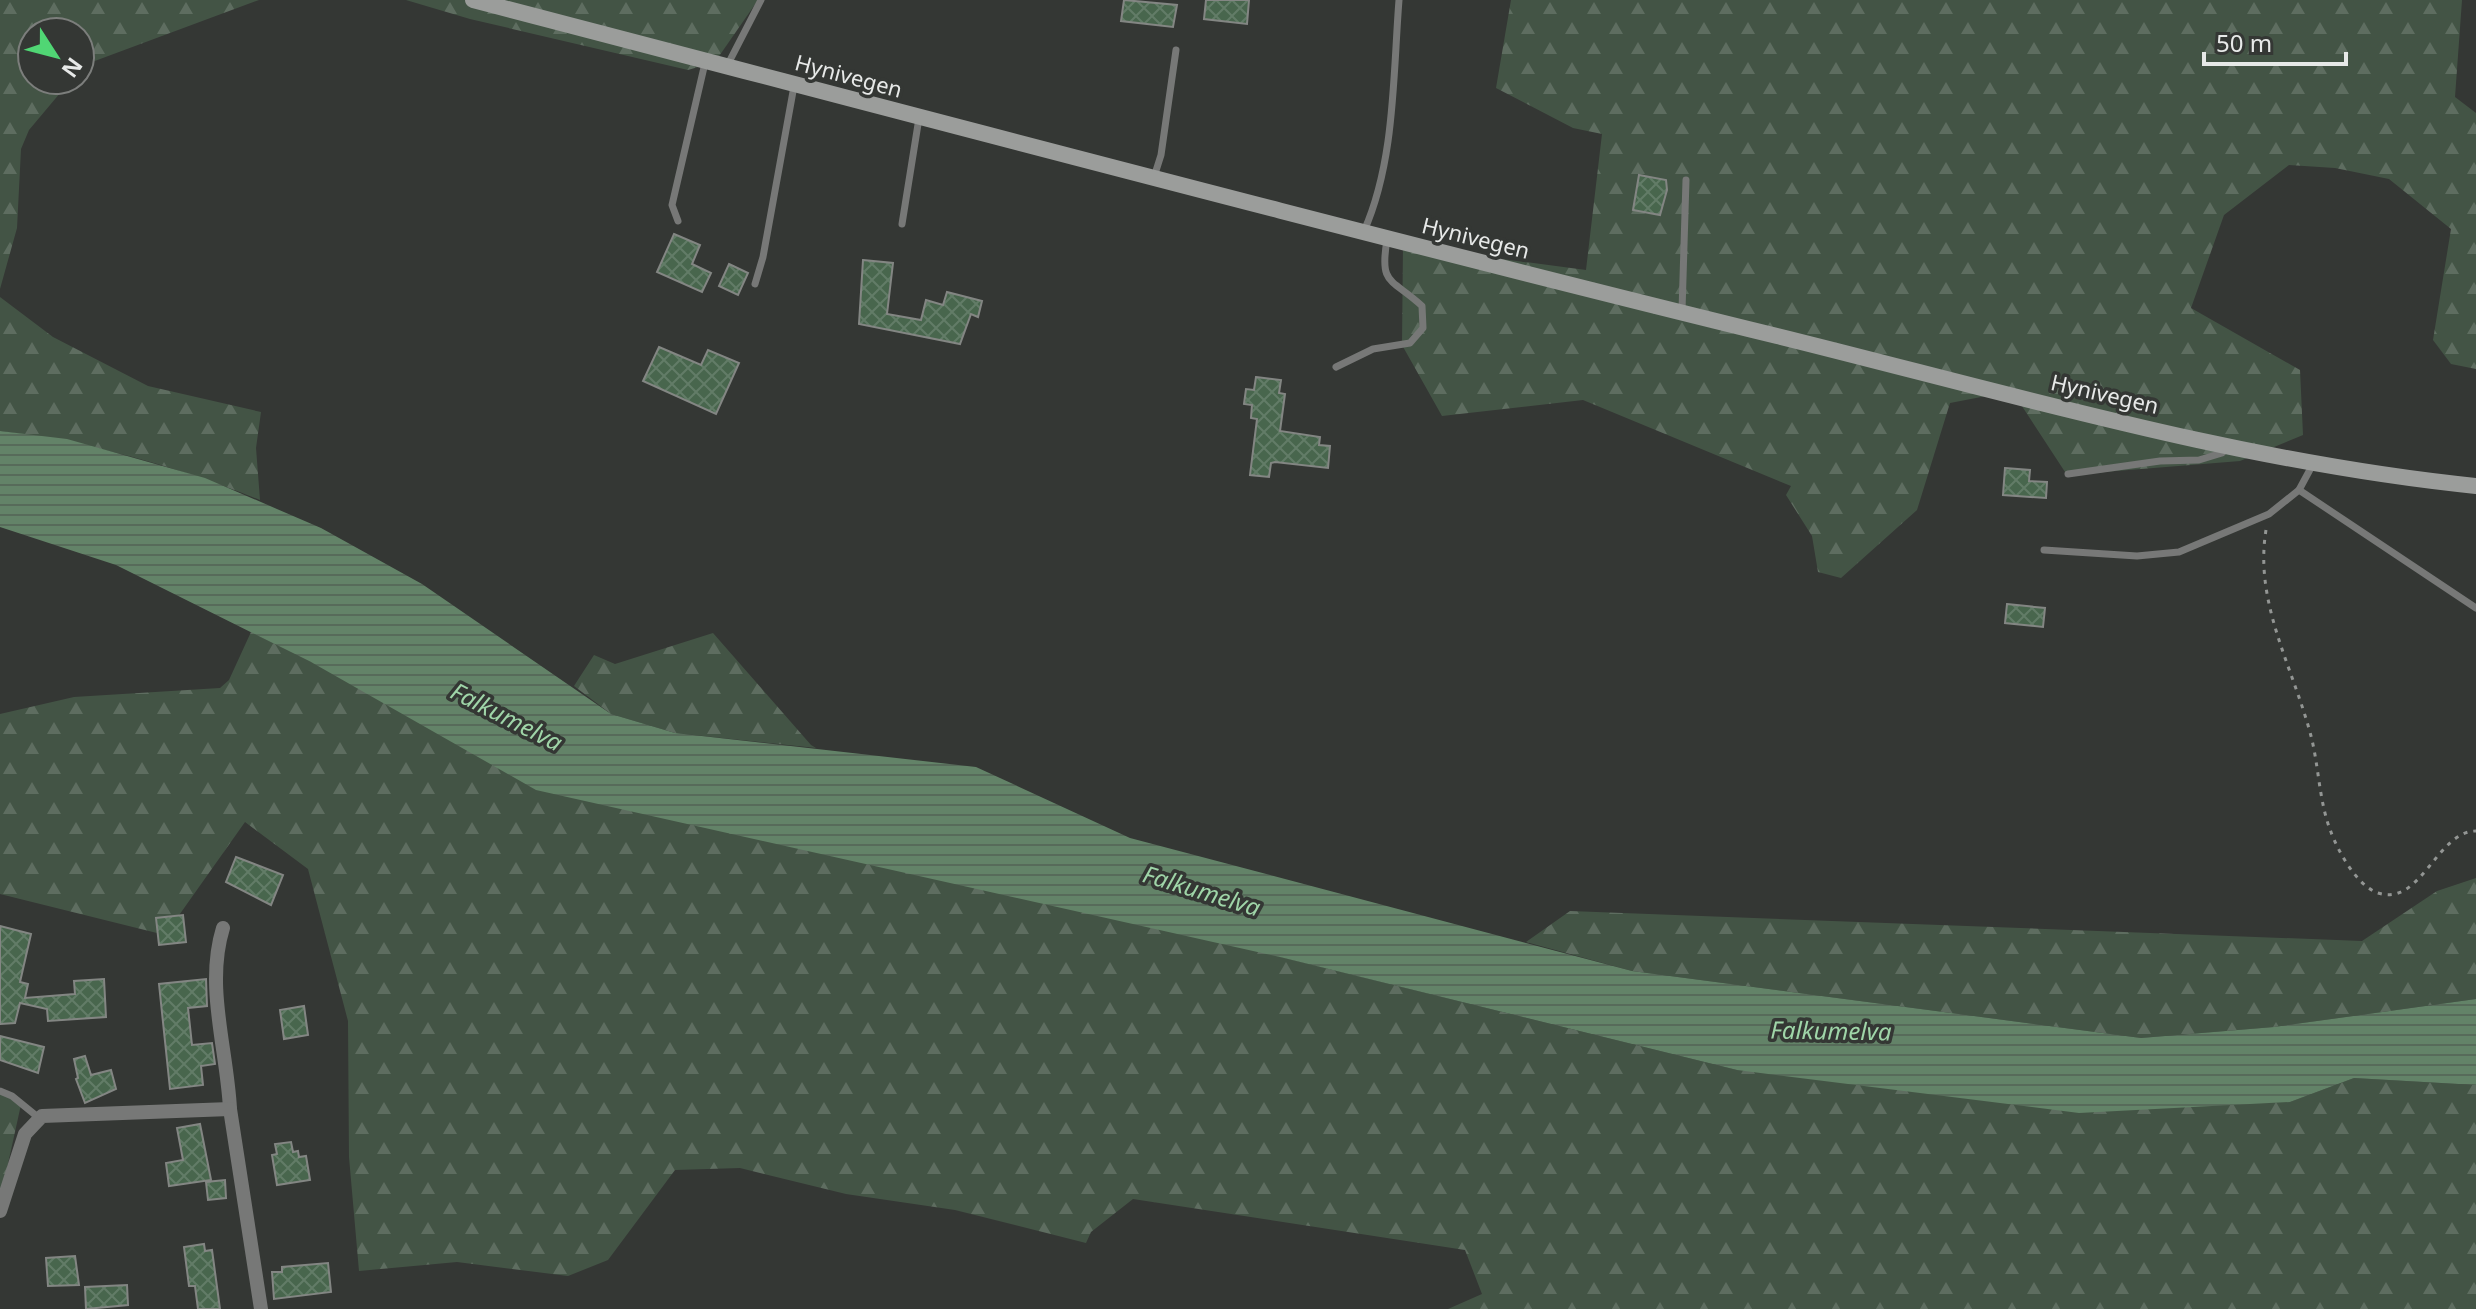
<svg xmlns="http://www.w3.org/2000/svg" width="2476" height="1309" font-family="'Noto Sans',sans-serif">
	<defs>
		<pattern id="forest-firs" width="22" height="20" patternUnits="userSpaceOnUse" patternTransform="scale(2)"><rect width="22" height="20" fill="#435445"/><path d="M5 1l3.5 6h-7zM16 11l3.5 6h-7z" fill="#5e6d60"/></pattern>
		<pattern id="water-rules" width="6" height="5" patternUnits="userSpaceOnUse" patternTransform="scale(2)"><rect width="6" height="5" fill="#638368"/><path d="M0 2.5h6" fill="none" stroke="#576b5a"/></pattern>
		<pattern id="building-cross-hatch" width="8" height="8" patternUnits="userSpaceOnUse" patternTransform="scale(2)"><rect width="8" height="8" fill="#48664d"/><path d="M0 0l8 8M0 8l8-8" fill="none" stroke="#627c67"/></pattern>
	</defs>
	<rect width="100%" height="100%" fill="#343734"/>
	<g fill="url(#forest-firs)">
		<path d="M0 0H259L84 65 80 69V32H32V80H71L29 130 21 149 17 228 0 289Z"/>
		<path d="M406 0H758L715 62 688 70 470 19Z"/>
		<path d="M1511 0H2462L2455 97 2476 113V369L2451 364 2433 340 2451 229 2389 179 2335 168 2289 165 2224 215 2191 308 2300 370 2303 435 2240 461 2067 475 2012 391 1950 403 1917 510 1841 578 1818 572 1812 536 1786 495 1791 486 1583 400 1442 416 1402 345 1403 246 1586 270 1602 134 1573 128 1496 88Z"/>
		<path d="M0 297 53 337 148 386 261 412 256 448 260 500C176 466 89 442 0 431Z"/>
		<path d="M251 632 311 662 1281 957 1737 1070 2290 1102 2354 1078 2476 1085V1309H1448L1482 1294 1465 1250 1133 1199 1091 1232 1086 1243 955 1210 846 1194 740 1168 675 1170 608 1260 568 1276 457 1262 359 1271 349 1157 348 1021 308 869 245 822 165 935 0 894V714L74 697 220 688 229 680Z"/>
		<path d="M713 633 811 745 816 748 675 733 611 714 574 686 594 655 615 664Z"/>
		<path d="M2476 878V999L2274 1027 2141 1038 1632 971 1526 942 1570 911 2362 941 2437 891Z"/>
		<path d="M0 1092 22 1100 0 1200Z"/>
	</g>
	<path fill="url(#water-rules)" d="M0 431 67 439 205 478 321 528 422 584 611 714 675 733 976 767 1130 838 1632 971 2141 1038 2274 1027 2476 999V1085L2354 1078 2290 1102 2079 1113 1737 1070 1280 957 536 790 311 662 116 565 0 527Z"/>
	<g fill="url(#building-cross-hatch)" stroke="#838683" stroke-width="2">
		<path d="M1124 0 1177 5 1173 27 1121 21Z"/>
		<path d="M1206 0H1249L1247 24 1204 19Z"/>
		<path d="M1639 175 1666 180 1667 190 1660 215 1633 210Z"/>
		<path d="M674 234 700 245 692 264 711 273 702 292 657 272Z"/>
		<path d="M863 260 893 263 887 314 921 320 926 300 943 305 947 292 982 301 978 317 971 314 960 344 859 324Z"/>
		<path d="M729 264 748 273 738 295 719 286Z"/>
		<path d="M659 347 701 365 708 350 739 363 716 414 643 381Z"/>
		<path d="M1256 377 1281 380 1279 393 1285 394 1280 431 1320 437 1319 445 1330 446 1328 468 1275 462 1271 463 1269 477 1250 475 1257 419 1251 418 1252 405 1244 404 1246 389 1254 390Z"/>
		<path d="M2005 468 2030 470 2029 481 2047 482 2046 498 2003 495Z"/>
		<path d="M2007 604 2045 608 2043 627 2005 623Z"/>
		<path d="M236 857 283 875 271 905 226 882Z"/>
		<path d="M183 915 186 942 159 945 156 918Z"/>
		<path d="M0 926 31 934 20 982 28 984 25 998 75 994 74 981 104 979 106 1017 48 1021 47 1009 20 1003 15 1023 0 1024Z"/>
		<path d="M206 979 207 1006 188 1008 192 1045 212 1043 215 1064 201 1066 203 1085 170 1089 159 984Z"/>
		<path d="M304 1006 308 1035 284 1039 280 1010Z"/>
		<path d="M0 1036 44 1047 38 1073 0 1060Z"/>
		<path d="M85 1056 91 1075 111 1070 116 1089 85 1103 76 1079 78 1078 74 1059Z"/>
		<path d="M200 1124 211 1180 169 1186 166 1163 183 1160 177 1128Z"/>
		<path d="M291 1142 293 1152 298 1151 299 1157 306 1156 310 1180 277 1185 272 1155 277 1154 275 1144Z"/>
		<path d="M225 1180 226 1198 208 1200 206 1182Z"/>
		<path d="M204 1244 205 1251 212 1250 220 1309H198L195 1286H189L184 1247Z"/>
		<path d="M75 1256 79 1285 48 1286 46 1258Z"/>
		<path d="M328 1263 331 1292 274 1299 272 1272H282V1267Z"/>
		<path d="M127 1285 128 1305 86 1309 85 1287Z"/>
	</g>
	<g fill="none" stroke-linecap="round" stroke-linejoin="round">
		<path stroke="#939694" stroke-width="3" stroke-dasharray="4 6" stroke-linecap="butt" d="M2266 530C2254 603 2293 667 2311 736 2319 767 2319 802 2331 832 2338 851 2357 886 2378 893 2421 907 2437 831 2476 831"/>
		<g stroke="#777877" stroke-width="7">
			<path d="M727 66 761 0"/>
			<path d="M1154 177 1161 155 1176 50"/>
			<path d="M678 221 672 205 705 63"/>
			<path d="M902 224 919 118"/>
			<path d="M1364 231C1395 161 1393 76 1399 0"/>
			<path d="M755 284 763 257 794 86"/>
			<path d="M1682 311 1686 180"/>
			<path d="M1336 367 1373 349 1410 343 1423 328 1422 306C1392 278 1379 286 1387 240"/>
			<path d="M2068 474 2160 461 2199 460 2222 453 2228 447"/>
			<path d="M2299 490 2476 608"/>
			<path d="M2044 550 2137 556 2179 552 2269 514 2299 490 2313 464"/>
			<path d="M0 1091 12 1096 39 1118"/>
		</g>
		<g stroke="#777877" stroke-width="14">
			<path d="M223 928C205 986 227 1049 230 1109"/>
			<path d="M0 1211 25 1134 42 1116 230 1109 261 1309"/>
		</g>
		<path stroke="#9b9d9b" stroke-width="16" d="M473 0C907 113 1341 229 1777 336 2008 393 2239 462 2476 486"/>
	</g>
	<g text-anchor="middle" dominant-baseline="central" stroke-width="7" stroke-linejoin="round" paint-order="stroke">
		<g font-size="22" fill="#e7e9e8" stroke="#343734">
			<text transform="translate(849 75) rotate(15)">Hynivegen</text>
			<text transform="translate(1476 237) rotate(14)">Hynivegen</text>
			<text transform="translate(2105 393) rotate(13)">Hynivegen</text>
		</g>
		<g font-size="24" font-style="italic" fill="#9fd5a8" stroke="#343734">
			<text transform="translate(507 716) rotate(27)">Falkumelva</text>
			<text transform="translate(1202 890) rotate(17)">Falkumelva</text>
			<text transform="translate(1831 1030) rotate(1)">Falkumelva</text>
		</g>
	</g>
	<g transform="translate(56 56) rotate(126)"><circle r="38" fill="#343734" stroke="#7c7e7c" stroke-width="2"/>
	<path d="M0-6L14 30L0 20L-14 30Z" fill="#50d674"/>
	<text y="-12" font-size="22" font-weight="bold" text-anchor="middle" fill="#e7e9e8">N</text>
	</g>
	<path d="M2204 52v12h142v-12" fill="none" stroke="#e7e9e8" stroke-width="4"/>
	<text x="2216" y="52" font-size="24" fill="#e7e9e8" stroke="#343734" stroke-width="6" paint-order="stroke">50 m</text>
</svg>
